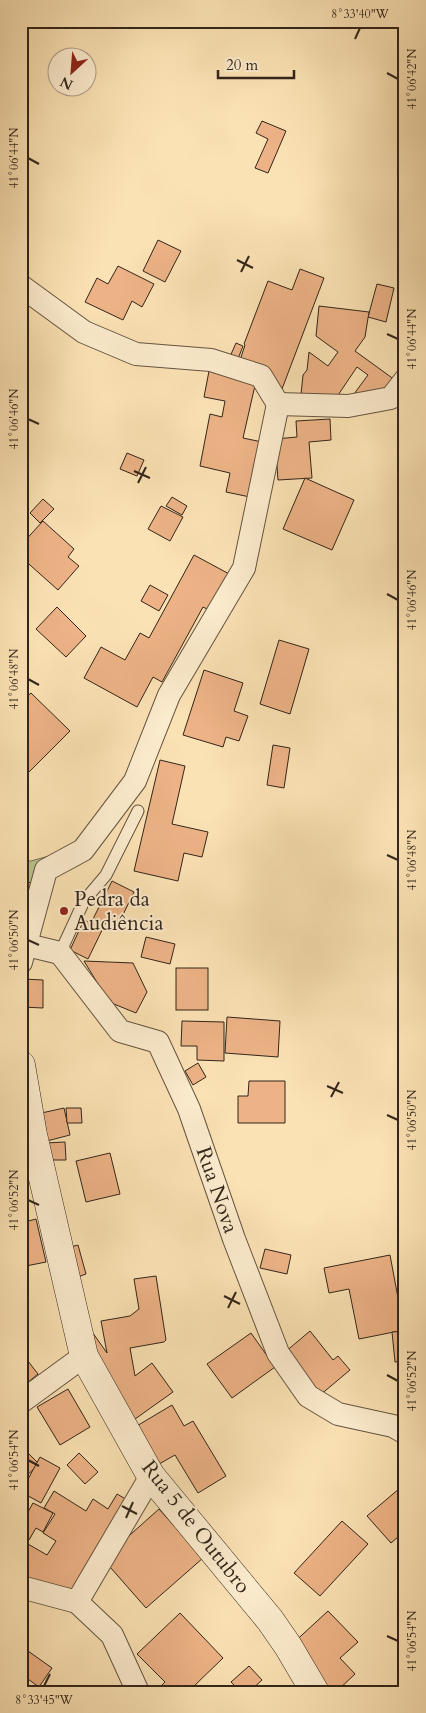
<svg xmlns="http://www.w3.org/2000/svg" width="426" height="1713" font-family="Cardo,serif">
	<rect width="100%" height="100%" fill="#fbe2b4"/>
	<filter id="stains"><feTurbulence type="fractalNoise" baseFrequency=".004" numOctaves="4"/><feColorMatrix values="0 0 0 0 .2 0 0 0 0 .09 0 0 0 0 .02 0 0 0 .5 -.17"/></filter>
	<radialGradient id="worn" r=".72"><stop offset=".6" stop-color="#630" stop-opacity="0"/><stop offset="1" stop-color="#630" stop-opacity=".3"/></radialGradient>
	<path fill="#bac490" stroke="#767455" d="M56 854 21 930V861H31Z"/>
	<g fill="#edb386" stroke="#32251a">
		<path d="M153 21H166L162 27Z"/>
		<path d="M262 121 286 131 268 173 255 168 268 139 256 133Z"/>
		<path d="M158 240 181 251 165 282 143 271Z"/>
		<path d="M118 266 154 284 142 307 132 301 123 320 85 302 97 278 108 284Z"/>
		<path d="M300 269 324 278 282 389 269 384 238 366 245 345 244 344 268 281 292 290Z"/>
		<path d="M377 284 394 288 386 322 368 317Z"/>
		<path d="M319 306 369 312 365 337 355 351 395 380 366 402 354 394 368 375 357 367 332 404 301 394 303 375 307 370 309 352 328 366 338 352 316 336Z"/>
		<path d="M236 343 243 346 236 364 228 361Z"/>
		<path d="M209 371 256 381 243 438 262 442 250 497 226 492 230 473 200 466 210 414 222 417 225 401 204 397Z"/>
		<path d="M330 419 331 440 309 442 312 478 278 480 275 439 297 437 296 421Z"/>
		<path d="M127 453 144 460 137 476 120 469Z"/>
		<path d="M305 478 354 500 332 550 283 529Z"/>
		<path d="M172 497 187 506 182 515 166 506Z"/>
		<path d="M43 499 54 509 40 523 30 513Z"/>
		<path d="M161 506 183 517 170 541 148 529Z"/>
		<path d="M43 521 74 549 68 557 79 566 58 590 21 557V545Z"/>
		<path d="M194 555 233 576 213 612 203 607 162 682 153 677 137 707 84 678 101 647 125 660 140 633 149 638Z"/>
		<path d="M150 585 168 595 159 611 141 601Z"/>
		<path d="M57 607 86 636 66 657 36 629Z"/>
		<path d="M279 640 309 649 290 714 260 704Z"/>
		<path d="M204 670 243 683 234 711 248 716 239 741 226 737 223 747 183 735Z"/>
		<path d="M31 693 70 731 21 780V700L22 701Z"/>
		<path d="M273 745 290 748 284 788 267 785Z"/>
		<path d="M160 760 185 766 172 824 208 832 202 857 184 853 178 881 134 871Z"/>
		<path d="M21 878 38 887 25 912 21 910Z"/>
		<path d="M112 881 134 892 119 923 108 918 88 959 70 950 84 920 91 923Z"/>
		<path d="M146 937 175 944 170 964 141 957Z"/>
		<path d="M84 961 133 963 147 992 136 1013 109 1002Z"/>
		<rect x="176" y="968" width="32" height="42"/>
		<path d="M23 979 43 980V1008L22 1007Z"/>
		<path d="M227 1017 280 1021 278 1057 225 1053Z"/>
		<path d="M182 1021 224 1022V1061L197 1060V1046H181Z"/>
		<path d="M198 1063 206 1077 193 1085 185 1071Z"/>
		<path d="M249 1081H285V1123H238V1096H248Z"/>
		<path d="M64 1108 70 1135 43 1142 37 1114Z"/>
		<path d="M66 1108H81L82 1123H67Z"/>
		<path d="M65 1142 66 1160H46V1143Z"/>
		<path d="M110 1153 120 1194 86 1202 76 1161Z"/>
		<path d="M36 1219 46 1262 21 1267V1223Z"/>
		<path d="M78 1245 86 1274 72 1279 63 1249Z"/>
		<path d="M265 1249 291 1255 287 1274 260 1268Z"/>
		<path d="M390 1255 404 1330 359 1339 349 1289 329 1293 324 1268Z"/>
		<path d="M156 1276 166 1340 164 1342 130 1348 135 1376 152 1363 173 1392 128 1424 83 1331 90 1329 107 1353 101 1321 130 1316 139 1309 134 1279Z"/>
		<path d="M310 1331 333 1360 338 1356 350 1370 319 1396 284 1353Z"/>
		<path d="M405 1331V1361L395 1362 392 1332Z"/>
		<path d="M251 1333 275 1367 232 1398 207 1364Z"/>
		<path d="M21 1352 38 1374 21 1388Z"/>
		<path d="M68 1389 90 1427 60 1445 37 1407Z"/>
		<path d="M172 1405 184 1426 193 1421 226 1476 198 1493 175 1455 152 1468 130 1430Z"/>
		<path d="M21 1446 39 1464 21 1481Z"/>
		<path d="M79 1453 98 1472 85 1484 67 1465Z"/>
		<path d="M40 1457 60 1468 41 1503 21 1492Z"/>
		<path d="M400 1488 405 1493V1531L391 1543 367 1516Z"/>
		<path d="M54 1491 86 1511 93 1499 108 1509 117 1494 129 1501 69 1600 21 1594V1540L47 1555 56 1541 43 1533 55 1514 44 1508Z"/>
		<path d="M33 1503 53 1513 43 1532 36 1528 29 1540 21 1536V1518L24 1519Z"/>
		<path d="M159 1509 203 1558 146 1608 103 1559Z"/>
		<path d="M342 1521 368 1544 320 1596 294 1573Z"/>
		<path d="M328 1611 358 1642 340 1658 355 1674 336 1692H332L290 1646Z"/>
		<path d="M180 1613 223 1658 192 1688 196 1692H155L165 1682 137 1654Z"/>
		<path d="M21 1646 52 1668 39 1687 21 1674Z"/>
		<path d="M249 1666 262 1680 249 1692H241L231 1682Z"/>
	</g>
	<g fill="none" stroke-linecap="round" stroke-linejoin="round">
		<g stroke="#645440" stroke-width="13">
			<path id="lane" d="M60 953 84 901 106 875 138 811"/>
		</g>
		<g stroke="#645440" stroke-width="24">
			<g id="street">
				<path d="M21 286 84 332 136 354 211 360 261 376 278 404"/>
				<path d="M278 404 348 406 391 398 405 380"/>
				<path d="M27 945 60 953 120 1031 158 1042 189 1109 234 1239 278 1353 308 1396 338 1414 393 1426 405 1433"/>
				<path d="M21 962 46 870 83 850 135 781 169 695 244 568 278 404"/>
				<path d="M21 1402 84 1356"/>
				<path d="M21 1587 77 1602 112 1635 138 1692"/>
				<path d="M77 1602 151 1476"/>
			</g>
		</g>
		<g stroke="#32251a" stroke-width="29">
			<path id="secondary" d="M21 1065 33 1135 84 1356 151 1476 270 1620 288 1646 315 1692"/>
		</g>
		<use href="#lane" stroke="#fcecce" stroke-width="11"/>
		<use href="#street" stroke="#fcecce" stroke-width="22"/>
		<use href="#secondary" stroke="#fcecce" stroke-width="28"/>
	</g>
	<path fill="none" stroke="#32251a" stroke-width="2" d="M355 39 360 28M387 73 398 79M28 158 39 164M237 260 253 268M241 272 249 256M387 334 398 339M28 419 39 424M134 471 150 478M138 483 146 467M387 594 398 600M28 679 39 685M387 855 398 860M28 940 39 945M327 1086 343 1093M331 1097 339 1082M387 1115 398 1120M28 1200 39 1205M224 1296 240 1304M228 1308 236 1292M387 1375 398 1381M28 1460 39 1466M122 1506 137 1514M126 1518 133 1502M387 1636 398 1641M44 1686 50 1674"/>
	<circle fill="#8f2418" stroke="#fcecce" stroke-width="2" cx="64" cy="911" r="5"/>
	<g text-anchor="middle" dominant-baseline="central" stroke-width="4" stroke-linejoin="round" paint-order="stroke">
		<g font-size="21" fill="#32251a" stroke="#fcecce" text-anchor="start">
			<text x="74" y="899">Pedra da<tspan x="74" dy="24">Audiência</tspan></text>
		</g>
		<g font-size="21" fill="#32251a" stroke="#fcecce">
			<text transform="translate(217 1190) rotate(71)">Rua Nova</text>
			<text transform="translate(196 1527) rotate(52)">Rua 5 de Outubro</text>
		</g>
	</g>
	<rect width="426" height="1713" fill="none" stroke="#fbe2b4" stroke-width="55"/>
	<g transform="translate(72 72) rotate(206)"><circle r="24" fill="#fcecce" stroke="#ab9c86"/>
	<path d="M0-4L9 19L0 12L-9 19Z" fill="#8f2418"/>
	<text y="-8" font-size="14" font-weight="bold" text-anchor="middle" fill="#32251a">N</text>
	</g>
	<path d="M218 70v8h76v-8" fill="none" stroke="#32251a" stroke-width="2.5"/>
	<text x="226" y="70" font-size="15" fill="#32251a" stroke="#fcecce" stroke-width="4" paint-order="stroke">20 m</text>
	<rect x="28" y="28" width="370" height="1658" fill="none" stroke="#32251a" stroke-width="2"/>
	<g font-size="12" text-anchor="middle" fill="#32251a">
		<text x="360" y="18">8°33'40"W</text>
		<text transform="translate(412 79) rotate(-90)" y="4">41°06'42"N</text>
		<text transform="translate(14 158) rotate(-90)" y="4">41°06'44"N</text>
		<text transform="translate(412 339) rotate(-90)" y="4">41°06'44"N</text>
		<text transform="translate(14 419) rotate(-90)" y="4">41°06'46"N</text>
		<text transform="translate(412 600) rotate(-90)" y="4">41°06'46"N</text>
		<text transform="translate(14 679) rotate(-90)" y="4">41°06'48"N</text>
		<text transform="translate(412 860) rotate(-90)" y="4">41°06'48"N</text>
		<text transform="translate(14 940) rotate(-90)" y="4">41°06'50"N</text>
		<text transform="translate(412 1120) rotate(-90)" y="4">41°06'50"N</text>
		<text transform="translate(14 1200) rotate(-90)" y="4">41°06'52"N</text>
		<text transform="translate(412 1381) rotate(-90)" y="4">41°06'52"N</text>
		<text transform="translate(14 1460) rotate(-90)" y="4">41°06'54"N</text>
		<text transform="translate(412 1641) rotate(-90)" y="4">41°06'54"N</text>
		<text x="44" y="1704">8°33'45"W</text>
	</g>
	<rect width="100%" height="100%" filter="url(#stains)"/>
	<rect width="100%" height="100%" fill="url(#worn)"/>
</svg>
